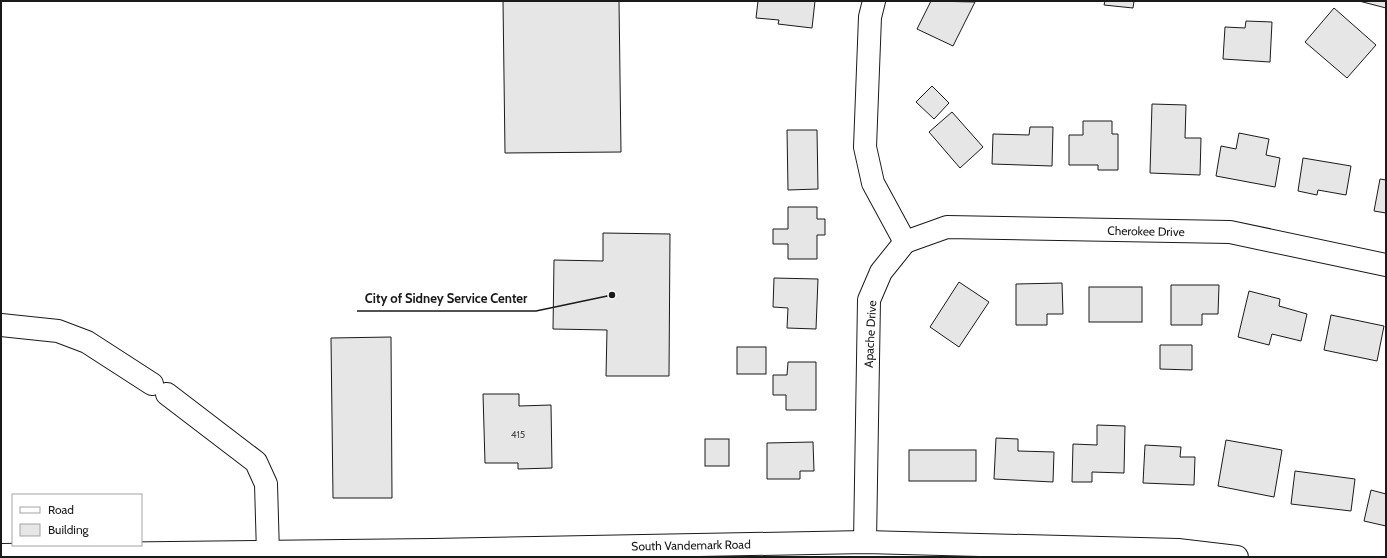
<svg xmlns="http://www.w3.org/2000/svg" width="1387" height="558" font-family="Cabin,sans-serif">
	<rect width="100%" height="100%" fill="#fff"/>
	<g fill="#e6e6e6" stroke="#1a1a1a">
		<path d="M503 1H619L621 152 505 153Z"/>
		<path d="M758 1H815L812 28 778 24 779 20 756 18Z"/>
		<path d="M931 1 975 2 953 46 917 29Z"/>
		<path d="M1105 1H1134L1133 8 1104 5Z"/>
		<path d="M1359 1H1386V8Z"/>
		<path d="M1334 8 1376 45 1347 78 1305 42Z"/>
		<path d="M1246 21 1272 22 1270 62 1223 59 1225 27 1245 28Z"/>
		<path d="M932 86 949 103 934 119 916 102Z"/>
		<path d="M1152 104 1186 105 1185 138H1201L1200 175 1150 173Z"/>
		<path d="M952 112 983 147 960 168 929 132Z"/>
		<path d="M1083 121H1112V134H1118V170H1098V165H1069V135H1083Z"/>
		<path d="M1030 127H1053L1052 166 992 164 993 134 1029 135Z"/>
		<path d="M787 130H817L818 189 788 190Z"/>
		<path d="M1239 133 1269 139 1266 155 1280 158 1275 187 1216 176 1221 146 1236 149Z"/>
		<path d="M1303 158 1351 166 1346 195 1318 190 1317 195 1298 191Z"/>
		<path d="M1380 179 1386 180V213L1374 211Z"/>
		<path d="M788 207H817V219H825V235H817V259H788V244H773V229H788Z"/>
		<path d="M603 233 670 234 669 376H606L607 330 553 329 554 260 603 261Z"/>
		<path d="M774 278 818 279 816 329 787 328 788 308 773 307Z"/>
		<path d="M959 282 989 302 959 347 930 327Z"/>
		<path d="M1062 283 1063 314H1047V325H1016V284Z"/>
		<path d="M1171 285H1219L1218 314H1202V325H1171Z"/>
		<rect x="1089" y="287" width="53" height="35"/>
		<path d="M1249 291 1280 299 1279 306 1307 314 1301 341 1272 334 1269 345 1238 337Z"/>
		<path d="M1331 315 1384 326 1377 361 1324 350Z"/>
		<path d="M391 337 392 498H333L331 338Z"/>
		<path d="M1160 345H1192V370L1160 369Z"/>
		<rect x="737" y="347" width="29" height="27"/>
		<path d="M788 362H816V410H786V395H773V375H787Z"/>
		<path d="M483 394H519V406L551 405 552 468 518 469V463H485Z"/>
		<path d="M1097 425 1125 426 1124 473 1092 472V482H1072L1073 444 1097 445Z"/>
		<path d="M996 438 1018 439V451L1054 452 1053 482 994 479Z"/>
		<rect x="705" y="439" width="24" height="27"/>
		<path d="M1226 440 1282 450 1274 497 1218 486Z"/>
		<path d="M813 442 814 471H800V479H767V443Z"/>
		<path d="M1145 445 1181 447 1180 457H1195L1194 485 1143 483Z"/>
		<rect x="909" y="450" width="67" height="31"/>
		<path d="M1295 471 1355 479 1351 511 1291 504Z"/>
		<path d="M1371 490 1386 494V526L1364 521Z"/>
	</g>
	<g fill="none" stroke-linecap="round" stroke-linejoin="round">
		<g stroke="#1a1a1a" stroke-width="24">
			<g id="minor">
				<path d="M874 1 870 17 865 147 873 183 905 242"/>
				<path d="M905 242 947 227 1230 232 1386 265"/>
				<path d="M1 325 58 331 87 342 152 384"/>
				<path d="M167 394 256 462 266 484 268 553"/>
				<path d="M865 542 869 300 881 272 905 242"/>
				<path d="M1 555 432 550 865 542 1178 550 1237 557"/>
			</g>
		</g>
		<use href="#minor" stroke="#fff" stroke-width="22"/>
	</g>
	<g text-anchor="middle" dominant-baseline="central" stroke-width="3" stroke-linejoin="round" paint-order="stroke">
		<g font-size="10" fill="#4d4d4d">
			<text x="518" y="434">415</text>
		</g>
		<g font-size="12" fill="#1a1a1a" stroke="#fff">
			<text transform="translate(1146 231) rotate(1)">Cherokee Drive</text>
			<text transform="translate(870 334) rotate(-87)">Apache Drive</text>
			<text transform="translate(691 545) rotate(-1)">South Vandemark Road</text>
		</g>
	</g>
	<path fill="none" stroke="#1a1a1a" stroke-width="1.5" d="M612 295L536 311H357"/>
	<circle fill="#1a1a1a" stroke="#fff" stroke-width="1.5" cx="612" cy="295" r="4"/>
	<g font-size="13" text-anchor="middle" font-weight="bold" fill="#1a1a1a" stroke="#fff" stroke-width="3" stroke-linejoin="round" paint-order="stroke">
		<text x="446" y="303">City of Sidney Service Center</text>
	</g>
	<rect width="1387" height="558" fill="none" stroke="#1a1a1a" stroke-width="4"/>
	<rect x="12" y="494" width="130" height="52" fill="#ffffff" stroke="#a3a3a3"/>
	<rect x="20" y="507" width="20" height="6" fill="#ffffff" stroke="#a3a3a3"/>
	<text x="48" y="514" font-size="12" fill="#1a1a1a">Road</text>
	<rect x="20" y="524" width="20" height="12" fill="#e6e6e6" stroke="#a3a3a3"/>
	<text x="48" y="534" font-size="12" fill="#1a1a1a">Building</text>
</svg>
